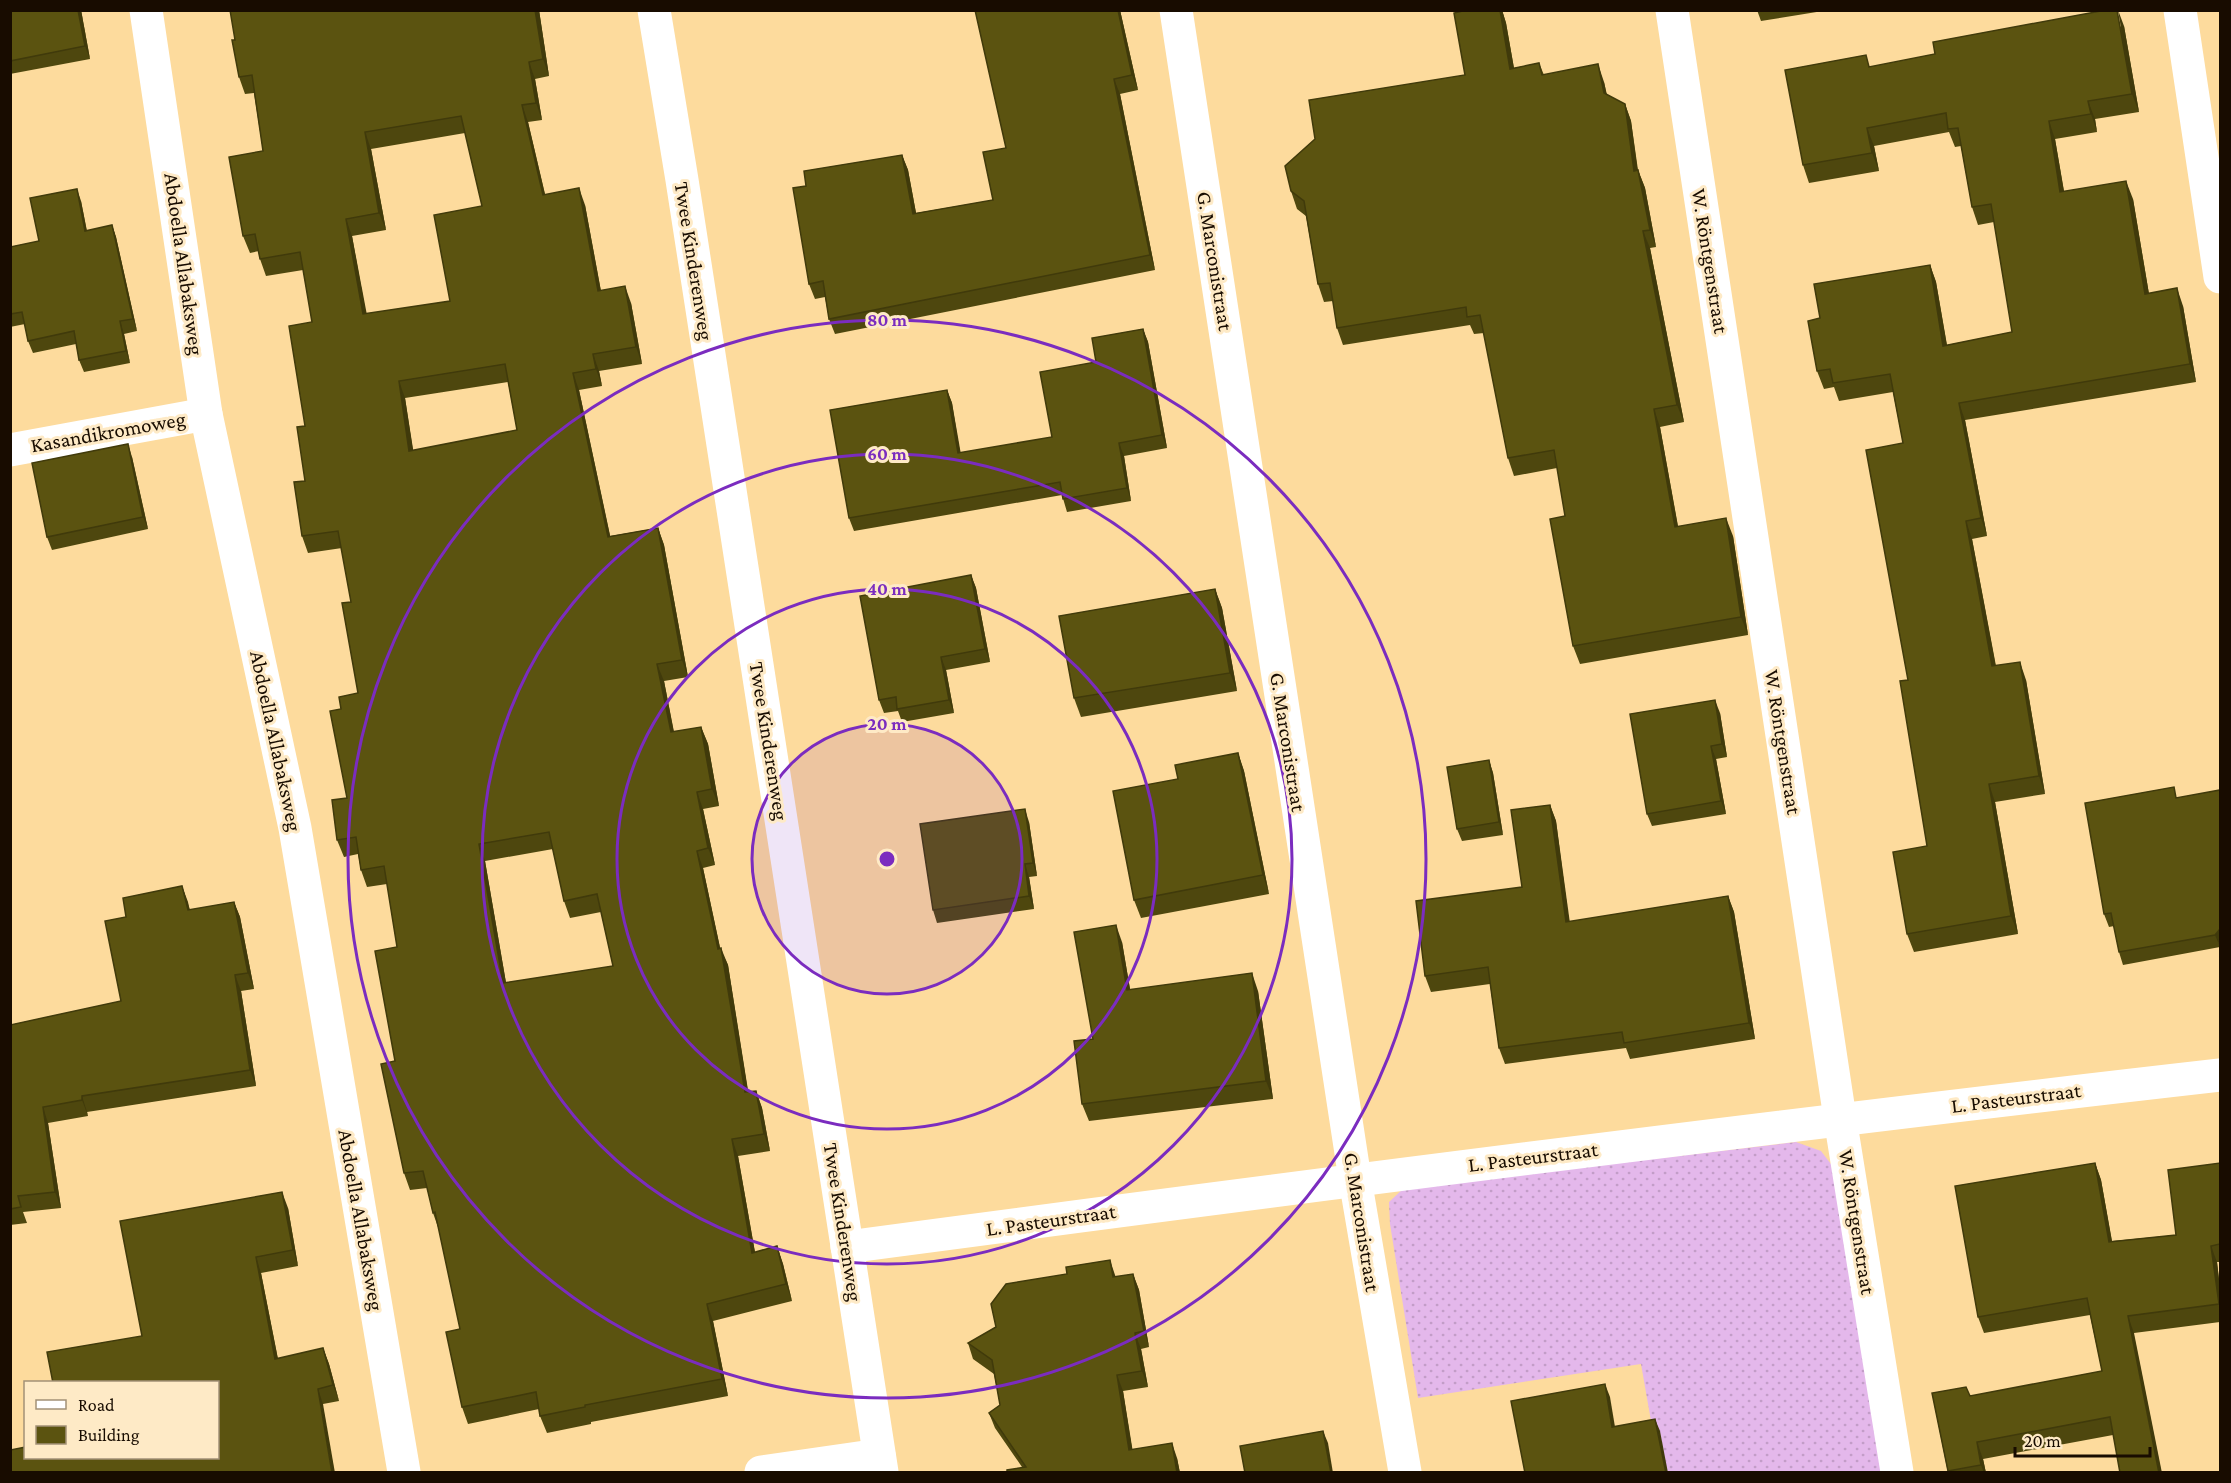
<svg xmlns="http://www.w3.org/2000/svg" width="2231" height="1483" font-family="'Crimson Pro',serif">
	<defs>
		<pattern id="grass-dots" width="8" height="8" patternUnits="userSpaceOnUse" patternTransform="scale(1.5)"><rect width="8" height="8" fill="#e4b8eb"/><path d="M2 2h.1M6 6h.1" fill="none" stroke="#c39dc8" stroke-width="1.8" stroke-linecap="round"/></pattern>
	</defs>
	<rect width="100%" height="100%" fill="#fddb9d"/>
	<path fill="url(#grass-dots)" d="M1796 1142 1821 1151 1834 1168 1882 1472H1660L1641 1364 1418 1398 1390 1224 1389 1202 1404 1188Z"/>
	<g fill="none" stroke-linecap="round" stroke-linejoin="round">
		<g stroke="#fff" stroke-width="33">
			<path d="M146 10 206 414 295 828 404 1472"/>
			<path d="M1176 10 1355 1179 1405 1472"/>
			<path d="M1672 10 1840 1118 1897 1472"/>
			<path d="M2180 10 2220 277"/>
			<path d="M10 450 206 414"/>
			<path d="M847 1247C1305 1186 1762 1127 2220 1075"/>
			<path d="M761 1472 879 1455"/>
		</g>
		<path stroke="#fff" stroke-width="33" d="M654 10 682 180 882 1472"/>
	</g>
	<g fill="#4e470e" fill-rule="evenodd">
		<path d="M10 10H81L90 59 10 74Z"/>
		<path d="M539 10 549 76 535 79 542 120 528 122 545 194 585 205 601 291 631 303 642 364 599 371 602 386 579 390 610 536 658 528 664 545 688 677 664 681 674 732 701 727 708 744 719 806 703 809 715 865 703 868 720 948 728 965 748 1092 756 1091 762 1108 770 1151 738 1156 755 1252 777 1246 783 1264 792 1301 713 1321 728 1396 591 1422V1424L547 1433 540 1416 539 1409 468 1424 462 1407 460 1329 439 1230 433 1213 427 1188 410 1190 404 1173 395 1061 397 947 387 884 367 887 361 870 358 854 344 857 337 840 347 798 341 709 358 693 351 602 342 548 308 553 302 536 305 481V426L312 322 303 270 266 276 260 259 259 251 250 253 243 236 263 151 254 93 245 94 239 77 235 40ZM465 133 482 206 450 301 366 314 352 236 386 230 371 149ZM508 382 517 430 413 451 405 398ZM553 849 564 901 570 918 601 912 613 966 506 983 485 861Z"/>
		<path d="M975 10H1120L1138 90 1120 94 1155 270 835 334 829 319 825 297 815 299 809 284 806 186 902 155 908 170 916 213 993 200 1006 148Z"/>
		<path d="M1467 10H1502L1506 23 1514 68 1539 63 1544 75 1604 82 1607 95 1625 104 1631 121 1638 170 1645 188 1656 247 1650 248 1684 422 1660 427 1678 526 1733 536 1748 635 1580 664 1573 646 1565 516 1557 468 1514 476 1508 458 1484 333 1474 334 1470 325 1343 345 1337 328 1333 301 1324 302 1318 284 1306 216 1297 209 1291 191 1465 75Z"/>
		<path d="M1757 10H1829L1761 21Z"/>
		<path d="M2124 26 2139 112 2095 119 2097 132 2055 139 2064 191 2133 199 2149 294 2183 306 2196 382 1965 420 1987 536 1972 539 1996 666 2026 680 2045 794 1995 802 2018 934 1914 952 1907 934 1927 846 1908 680 1903 443 1893 392 1839 401 1834 387 1824 389 1817 371 1820 318 1930 265 1936 282 1947 345 2012 332 1994 222 1978 225 1972 207 1961 146 1955 147 1949 132 1874 146 1879 171 1809 183 1803 165 1871 67Z"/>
		<path d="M81 201 87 231 112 225 116 237 137 331 124 334 130 363 84 372 79 360 76 344 33 353 28 341 25 324 10 327V247L39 241Z"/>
		<path d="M1143 329 1148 342 1167 448 1124 456 1131 501 1067 512 1062 495 854 531 849 518 947 390 952 403 960 453 1052 437Z"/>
		<path d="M132 457 148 529 52 550 47 537Z"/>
		<path d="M971 575 976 588 990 662 946 670 954 713 902 722 898 711 884 713 879 700Z"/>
		<path d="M1215 589 1222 608 1237 691 1081 717 1074 698Z"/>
		<path d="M1720 713 1727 757 1716 759 1726 814 1652 826 1647 814Z"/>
		<path d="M1238 753 1244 771 1269 894 1141 918 1134 900 1178 779Z"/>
		<path d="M1489 760 1493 773 1503 835 1462 841 1457 829Z"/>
		<path d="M2178 797 2220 947 2123 965 2119 952 2114 926 2109 927 2104 914Z"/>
		<path d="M1550 805 1556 821 1569 922 1728 896 1734 912 1755 1039 1630 1059 1626 1048 1505 1064 1499 1048 1490 984 1431 992 1425 976 1522 887Z"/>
		<path d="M1029 822 1037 876 1029 877 1034 909 937 923 933 910Z"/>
		<path d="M182 886 190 910 234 902 240 917 254 989 241 991 256 1086 87 1112 88 1116 48 1123 61 1208 23 1212 27 1223 10 1225V1025L121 1001 126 917Z"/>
		<path d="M1122 942 1130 989 1258 991 1273 1099 1089 1121 1082 1104 1093 1039Z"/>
		<path d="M2095 1163 2101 1180 2112 1241 2176 1235 2220 1163V1262H2217L2220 1288V1322L2134 1333 2113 1435 1983 1459 1986 1473H1948L1932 1393 1970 1396 2102 1371 2090 1315 1984 1333 1978 1317Z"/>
		<path d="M288 1208 298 1266 261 1273 278 1359 323 1348 329 1364 339 1401 323 1404 218 1458 142 1336Z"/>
		<path d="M1133 1274 1139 1290 1149 1347 1141 1349 1148 1387 1123 1391 1132 1449 1177 1458 1180 1473H1007L1022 1467 995 1428 989 1413 1000 1405 994 1374 973 1359 968 1343 1116 1277Z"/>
	</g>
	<g fill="#403a0b">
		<path d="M78 10H81L90 59 85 46Z"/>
		<path d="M535 10H539L549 76 543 59Z"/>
		<path d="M1118 10H1120L1138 90 1132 75Z"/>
		<path d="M1500 10H1502L1506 23 1517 86 1510 69Z"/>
		<path d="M2118 10 2124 26 2139 112 2132 94Z"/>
		<path d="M529 62 535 79 542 120 536 103Z"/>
		<path d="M1598 64 1604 82 1610 111 1604 93Z"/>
		<path d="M1114 79 1120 94 1155 270 1150 255Z"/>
		<path d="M2088 101 2095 119 2097 132 2091 114Z"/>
		<path d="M1625 104 1631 121 1640 189 1634 171Z"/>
		<path d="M522 105 528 122 549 212 543 195Z"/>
		<path d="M2049 121 2055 139 2067 210 2060 192Z"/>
		<path d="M1867 128 1874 146 1879 171 1872 153Z"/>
		<path d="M365 132 371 149 386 230 379 213Z"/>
		<path d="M902 155 908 170 919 229 913 214Z"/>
		<path d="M1638 170 1645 188 1656 247 1650 230Z"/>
		<path d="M2126 181 2133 199 2152 312 2145 294Z"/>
		<path d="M579 188 585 205 604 308 598 291Z"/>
		<path d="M77 189 81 201 89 243 85 231Z"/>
		<path d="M346 219 352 236 370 331 363 314Z"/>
		<path d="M112 225 116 237 137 331 133 319Z"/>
		<path d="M1643 231 1650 248 1684 422 1677 405Z"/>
		<path d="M1930 265 1936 282 1950 364 1943 346Z"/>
		<path d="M625 286 631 303 642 364 636 347Z"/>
		<path d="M2177 288 2183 306 2196 382 2190 364Z"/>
		<path d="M120 321 124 334 130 363 126 351Z"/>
		<path d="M1143 329 1148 342 1167 448 1162 435Z"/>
		<path d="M593 354 599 371 602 386 596 369Z"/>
		<path d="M573 373 579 390 614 554 608 537Z"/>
		<path d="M399 381 405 398 416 468 409 451Z"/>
		<path d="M947 390 952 403 963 466 958 453Z"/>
		<path d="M1959 403 1965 420 1987 536 1981 518Z"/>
		<path d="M1654 409 1660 427 1681 544 1675 527Z"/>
		<path d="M1119 443 1124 456 1131 501 1127 488Z"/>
		<path d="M128 444 132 457 148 529 143 517Z"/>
		<path d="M1726 518 1733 536 1748 635 1741 617Z"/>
		<path d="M1966 521 1972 539 1999 684 1992 666Z"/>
		<path d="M658 528 664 545 688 677 682 660Z"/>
		<path d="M971 575 976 588 990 662 985 649Z"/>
		<path d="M1215 589 1222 608 1237 691 1230 673Z"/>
		<path d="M941 657 946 670 954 713 949 700Z"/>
		<path d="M2020 662 2026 680 2045 794 2039 776Z"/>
		<path d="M657 664 664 681 677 749 671 732Z"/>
		<path d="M1715 700 1720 713 1727 757 1722 744Z"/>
		<path d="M701 727 708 744 719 806 712 789Z"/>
		<path d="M1711 746 1716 759 1726 814 1721 801Z"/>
		<path d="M1238 753 1244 771 1269 894 1263 875Z"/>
		<path d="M1489 760 1493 773 1503 835 1499 822Z"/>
		<path d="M1989 784 1995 802 2018 934 2011 916Z"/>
		<path d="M697 792 703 809 715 865 708 848Z"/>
		<path d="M1550 805 1556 821 1572 938 1566 922Z"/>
		<path d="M1025 809 1029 822 1037 876 1033 863Z"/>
		<path d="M479 844 485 861 509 1000 503 983Z"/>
		<path d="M697 851 703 868 724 966 718 949Z"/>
		<path d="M1025 864 1029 877 1034 909 1029 896Z"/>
		<path d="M182 886 188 902 193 926 188 910Z"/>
		<path d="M1728 896 1734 912 1755 1039 1749 1023Z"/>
		<path d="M234 902 240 917 254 989 248 973Z"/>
		<path d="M1116 925 1122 942 1133 1007 1127 990Z"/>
		<path d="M2220 929V947L2215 935Z"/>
		<path d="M721 948 728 965 751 1109 745 1092Z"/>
		<path d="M1252 973 1258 991 1273 1099 1266 1081Z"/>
		<path d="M235 975 241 991 256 1086 250 1070Z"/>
		<path d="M756 1091 762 1108 770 1151 764 1134Z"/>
		<path d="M82 1096 87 1112 88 1116 82 1100Z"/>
		<path d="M43 1107 48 1123 61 1208 55 1192Z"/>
		<path d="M732 1139 738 1156 758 1270 752 1253Z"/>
		<path d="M2095 1163 2101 1180 2115 1259 2109 1242Z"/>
		<path d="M282 1192 288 1208 298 1266 293 1250Z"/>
		<path d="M777 1246 783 1264 792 1301 786 1284Z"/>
		<path d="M2211 1246 2217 1262 2220 1288V1310L2219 1304Z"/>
		<path d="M256 1257 261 1273 281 1375 275 1359Z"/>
		<path d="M1110 1260 1115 1275 1119 1293 1113 1277Z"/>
		<path d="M1133 1274 1139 1290 1149 1347 1144 1331Z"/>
		<path d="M707 1304 713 1321 728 1396 722 1379Z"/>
		<path d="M2128 1316 2134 1333 2162 1473H2159Z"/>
		<path d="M1135 1333 1141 1349 1148 1387 1142 1371Z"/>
		<path d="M323 1348 329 1364 339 1401 333 1385Z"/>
		<path d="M1117 1375 1123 1391 1135 1465 1129 1450Z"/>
		<path d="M1605 1384 1610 1397 1617 1439 1612 1427Z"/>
		<path d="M318 1389 323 1404 335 1473H332Z"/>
		<path d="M1655 1419 1660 1431 1668 1473H1666Z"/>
		<path d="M1323 1431 1328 1443 1333 1473H1331Z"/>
		<path d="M1977 1442 1983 1459 1986 1473H1984L1981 1465Z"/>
		<path d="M1172 1443 1177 1458 1180 1473H1177Z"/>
	</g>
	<g fill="#5b5310" stroke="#403a0b" stroke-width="1.5" fill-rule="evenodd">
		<path d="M10 10H78L85 46 10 61Z"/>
		<path d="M230 10H535L543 59 529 62 536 103 522 105 543 195 579 188 598 291 625 286 636 347 593 354 596 369 573 373 608 537 658 528 682 660 657 664 671 732 701 727 712 789 697 792 708 848 697 851 718 949 721 948 745 1092 756 1091 764 1134 732 1139 752 1253 777 1246 786 1284 707 1304 722 1379 585 1405V1407L540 1416 536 1392 462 1407 446 1332 460 1329 435 1212 433 1213 423 1171 404 1173 381 1064 395 1061 375 951 397 947 384 866 361 870 356 837 337 840 332 800 347 798 330 711 341 709 339 697 358 693 342 603 351 602 338 531 302 536 294 482 305 481 297 427 305 426 289 326 312 322 300 252 260 259 255 234 243 236 229 157 263 151 252 75 239 77 232 40H235ZM461 116 482 206 434 215 450 301 363 314 346 219 379 213 365 132ZM505 364 517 430 409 451 399 381ZM549 832 564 901 597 894 613 966 503 983 479 844Z"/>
		<path d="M975 10H1118L1132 75 1114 79 1150 255 829 319 823 281 809 284 793 188 806 186 804 171 902 155 913 214 993 200 983 152 1006 148Z"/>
		<path d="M1467 10H1500L1510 69 1539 63 1542 75 1598 64 1604 93 1625 104 1634 171 1638 170 1650 230 1643 231 1677 405 1654 409 1675 527 1726 518 1741 617 1573 646 1550 519 1565 516 1554 450 1508 458 1480 315 1467 317 1466 307 1337 328 1330 283 1318 284 1304 201 1291 191 1285 166 1315 139 1309 100 1465 75 1454 13Z"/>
		<path d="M2106 10H2117L2132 94 2088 101 2091 114 2049 121 2060 192 2126 181 2145 294 2177 288 2190 364 1959 403 1981 518 1966 521 1992 666 2020 662 2039 776 1989 784 2011 916 1907 934 1893 852 1927 846 1900 681 1908 680 1866 450 1903 443 1890 374 1833 383 1830 369 1817 371 1808 321 1820 318 1814 284 1930 265 1943 346 2012 332 1991 204 1972 207 1958 128 1948 129 1946 113 1867 128 1872 153 1803 165 1785 70 1866 55 1869 67 1935 54 1933 42Z"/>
		<path d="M77 189 85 231 112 225 133 319 120 321 126 351 79 360 74 331 28 341 22 312 10 314V247L39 241 30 198Z"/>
		<path d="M1143 329 1162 435 1119 443 1127 488 1063 499 1060 482 849 518 830 410 947 390 958 453 1052 437 1040 372 1096 362 1092 338Z"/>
		<path d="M128 444 143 517 47 537 32 463Z"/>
		<path d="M971 575 985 649 941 657 949 700 897 709 896 697 879 700 860 596Z"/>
		<path d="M1215 589 1230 673 1074 698 1059 616Z"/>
		<path d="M1715 700 1722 744 1711 746 1721 801 1647 814 1630 714Z"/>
		<path d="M1238 753 1263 875 1134 900 1113 791 1178 779 1175 765Z"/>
		<path d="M1489 760 1499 822 1457 829 1447 767Z"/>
		<path d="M2174 787 2176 798 2220 790V929L2215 935 2119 952 2111 913 2104 914 2085 803Z"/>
		<path d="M1550 805 1566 922 1728 896 1749 1023 1624 1043 1622 1032 1499 1048 1488 967 1425 976 1416 901 1522 887 1511 810Z"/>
		<path d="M1025 809 1033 863 1025 864 1029 896 933 910 920 824Z"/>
		<path d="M182 886 188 910 234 902 248 973 235 975 250 1070 82 1096V1100L43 1107 55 1192 18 1196 21 1207 10 1209V1025L121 1001 105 921 126 917 123 898Z"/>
		<path d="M1116 925 1127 990 1252 973 1266 1081 1082 1104 1074 1041 1093 1039 1074 932Z"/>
		<path d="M2095 1163 2109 1242 2176 1235 2168 1170 2220 1163V1244L2211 1246 2219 1304 2128 1316 2159 1473H2120L2110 1417 1977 1442 1981 1465 1948 1471 1932 1393 1966 1387 1970 1396 2102 1371 2087 1298 1978 1317 1955 1186Z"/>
		<path d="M282 1192 293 1250 256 1257 275 1359 323 1348 333 1385 318 1389 332 1473H10V1450L26 1447V1458H218V1383H53L47 1352 142 1336 120 1221Z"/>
		<path d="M1110 1260 1113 1277 1133 1274 1144 1331 1135 1333 1142 1371 1117 1375 1129 1450 1172 1443 1177 1473H1007V1470L1026 1467 989 1413 1000 1405 992 1360 968 1343 996 1327 991 1304 1006 1284 1067 1274 1066 1267Z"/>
		<path d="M1605 1384 1612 1427 1655 1419 1666 1473H1525L1511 1401Z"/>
		<path d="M1323 1431 1331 1473H1245L1240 1446Z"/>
	</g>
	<circle cx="887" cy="859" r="135" fill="#7b2cbf" fill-opacity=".12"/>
	<g fill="none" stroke="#7b2cbf" stroke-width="3">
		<circle cx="887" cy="859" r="135"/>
		<circle cx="887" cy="859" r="270"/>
		<circle cx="887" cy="859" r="405"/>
		<circle cx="887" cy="859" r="539"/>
	</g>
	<g text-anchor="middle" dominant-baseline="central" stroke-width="6" stroke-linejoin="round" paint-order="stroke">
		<g font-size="21" fill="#180c00" stroke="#feeac6">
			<text transform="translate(694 261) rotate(81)">Twee Kinderenweg</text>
			<text transform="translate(1215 261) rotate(81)">G. Marconistraat</text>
			<text transform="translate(1710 261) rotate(81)">W. Röntgenstraat</text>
			<text transform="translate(184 264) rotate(82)">Abdoella Allabaksweg</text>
			<text transform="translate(108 432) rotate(-10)">Kasandikromoweg</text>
			<text transform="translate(276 741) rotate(78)">Abdoella Allabaksweg</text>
			<text transform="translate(769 741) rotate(81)">Twee Kinderenweg</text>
			<text transform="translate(1288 742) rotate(81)">G. Marconistraat</text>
			<text transform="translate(1783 742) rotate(81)">W. Röntgenstraat</text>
			<text transform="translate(2016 1098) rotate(-7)">L. Pasteurstraat</text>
			<text transform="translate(1533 1157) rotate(-7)">L. Pasteurstraat</text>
			<text transform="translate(361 1220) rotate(80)">Abdoella Allabaksweg</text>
			<text transform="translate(1051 1220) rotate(-8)">L. Pasteurstraat</text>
			<text transform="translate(843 1222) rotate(81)">Twee Kinderenweg</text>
			<text transform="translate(1362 1222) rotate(81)">G. Marconistraat</text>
			<text transform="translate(1857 1222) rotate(81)">W. Röntgenstraat</text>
		</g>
	</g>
	<circle cx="887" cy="859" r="9" fill="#7b2cbf" stroke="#feeac6" stroke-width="3"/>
	<g font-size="18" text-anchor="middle" font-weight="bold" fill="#7b2cbf" stroke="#feeac6" stroke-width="6" stroke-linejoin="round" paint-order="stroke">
		<text x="887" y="326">80 m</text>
		<text x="887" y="460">60 m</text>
		<text x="887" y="595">40 m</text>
		<text x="887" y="730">20 m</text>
	</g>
	<rect width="2231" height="1483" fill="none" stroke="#180c00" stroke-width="24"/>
	<rect x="24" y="1381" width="195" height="78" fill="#feeac6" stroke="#a29177" stroke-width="1.5"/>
	<rect x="36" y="1400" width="30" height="9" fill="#ffffff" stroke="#a29177" stroke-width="1.5"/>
	<text x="78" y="1411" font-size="18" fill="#180c00">Road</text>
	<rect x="36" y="1426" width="30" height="18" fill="#5b5310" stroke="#a29177" stroke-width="1.5"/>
	<text x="78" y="1441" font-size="18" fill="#180c00">Building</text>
	<path d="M2015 1447v9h135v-9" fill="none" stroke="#180c00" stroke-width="3"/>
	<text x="2024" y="1447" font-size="18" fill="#180c00" stroke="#feeac6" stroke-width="4.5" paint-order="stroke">20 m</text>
</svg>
